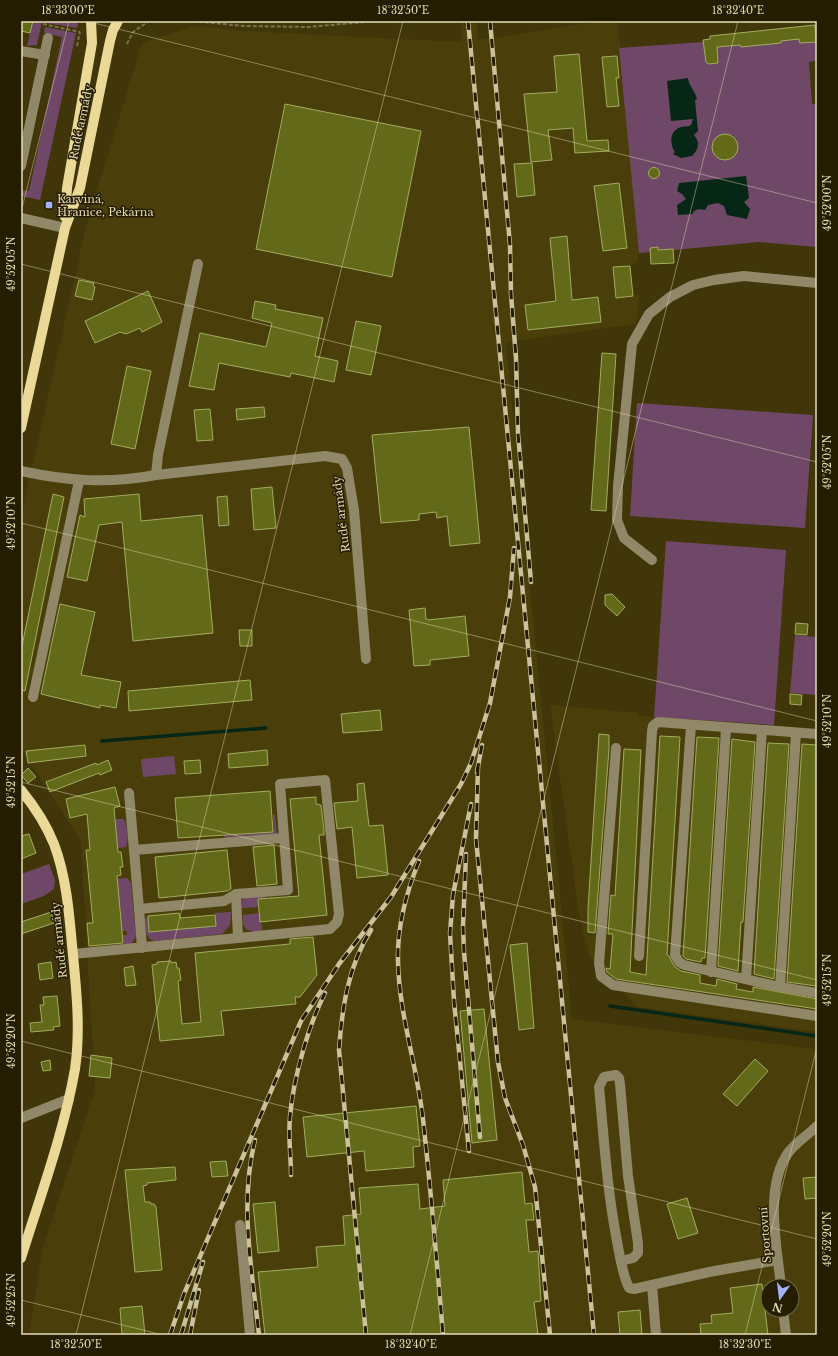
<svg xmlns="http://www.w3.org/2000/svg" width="838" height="1356" font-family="'Libre Baskerville',serif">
	<rect width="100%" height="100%" fill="#403609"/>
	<g fill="#4a3f0b" fill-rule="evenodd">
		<path d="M460 21H476L478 40 602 21H618L639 253 638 261 630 266 633 296 640 295 636 324 506 342 572 1019 817 1049V1335H29L42 1251 95 1089 81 841 21 748V517L86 226 142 43 195 26 242 31 462 42ZM768 1286H792V1310H768Z"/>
		<path d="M550 705 638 713V716L817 730V1032L638 1007 590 958 579 914Z"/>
	</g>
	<g fill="#704867">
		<path d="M33 21H42L37 45 27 46Z"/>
		<path d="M46 21H76L78 24 77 28 46 23Z"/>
		<path d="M815 25 817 34V60L809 62 812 104H817V247L758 242 674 250V263L659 262V264H651L650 252 639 253 619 48 703 42 710 39V36Z"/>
		<path d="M45 27 76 33 40 200 21 196V190L29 191 62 37 44 33Z"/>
		<path d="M637 403 813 415 805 528 630 516Z"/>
		<path d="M666 541 786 550 774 725 654 717Z"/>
		<path d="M795 635 817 637V695L790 693Z"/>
		<path d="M174 756 176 774 143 777 141 759Z"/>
		<path d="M273 815H275L277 836 225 839 224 835 274 831Z"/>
		<path d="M115 819H123C128 824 129 841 126 847L118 848Z"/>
		<path d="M49 864 55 880 54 889 44 896 21 904V874Z"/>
		<path d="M127 878 131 883 136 936 132 943 124 945 122 935H127V931H122L117 879Z"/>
		<path d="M246 897H266V899L258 900V907L242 908V900Z"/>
		<path d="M231 912 230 925 222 934 155 941C145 939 145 929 144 920L148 916 149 931 216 925 215 913Z"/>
		<path d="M259 913 263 933C250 932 241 931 243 915Z"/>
	</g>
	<g fill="#072716">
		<path d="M688 78C689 87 695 90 697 99L695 100 698 131 694 135C700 142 699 149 692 156L681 158 673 154 675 152C669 143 670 130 681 127 685 126 688 127 691 125L693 119 671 121 667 81Z"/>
		<path d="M746 176 749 198 744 202 750 209 747 219 727 215 724 206 718 203 708 205 705 210 698 209 693 212V214L678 215 677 205 686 199 682 194 677 191 679 183Z"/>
	</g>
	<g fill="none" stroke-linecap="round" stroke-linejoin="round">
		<g stroke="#072716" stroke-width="3.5">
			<path d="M102 741 266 728"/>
			<path d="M610 1006 817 1036"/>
		</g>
	</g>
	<g fill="#626a19" stroke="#a2ad5f">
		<path d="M21 21H33L30 33 21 31Z"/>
		<path d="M815 25 816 42 800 43 799 39 781 41V43L741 47 740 45 717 47 718 63 708 64 706 62 703 40 710 39V36Z"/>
		<path d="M579 54 587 141 608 140 609 151 575 153 573 128 548 130 552 160 531 162 524 94 557 92 554 56Z"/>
		<path d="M617 56 619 78H616L619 106 607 107 602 57Z"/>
		<path d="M285 104 421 131 392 277 256 249Z"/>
		<circle cx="725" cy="147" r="13"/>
		<path d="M532 163 535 195 517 197 514 164Z"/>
		<circle cx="654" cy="173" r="5.5"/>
		<path d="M619 183 627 248 603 251 594 186Z"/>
		<path d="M567 236 572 300 598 297 601 322 528 330 525 305 556 301 550 238Z"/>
		<path d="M658 247V250L673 249 674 263 651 264 650 248Z"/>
		<path d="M630 266 633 296 616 298 613 267Z"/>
		<path d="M79 280 94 283 93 286 95 287 92 300 75 296Z"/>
		<path d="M148 291 162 322 142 332 140 328 126 334 120 332 95 343 85 321Z"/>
		<path d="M255 301 276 305 275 309 323 318 315 356 338 361 334 382 291 373 290 377 219 363 214 390 189 386 200 333 266 347 272 323 252 318Z"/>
		<path d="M356 321 381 326 371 375 346 370Z"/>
		<path d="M602 353 616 354 606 511 591 510Z"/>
		<path d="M127 366 151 371 135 449 111 444Z"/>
		<path d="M264 407 265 417 237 420 236 409Z"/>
		<path d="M210 409 213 440 197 441 194 410Z"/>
		<path d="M469 427 480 543 450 546 447 516 437 518 436 512 419 514V520L381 523 372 435Z"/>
		<path d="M272 487 276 528 254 530 251 489Z"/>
		<path d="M53 494 64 497 25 691 21 690V651Z"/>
		<path d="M139 494 141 521 202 515 213 633 133 641 122 522 99 525 87 581 67 577 80 515 85 517 84 499Z"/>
		<path d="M227 496 229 525 219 526 217 497Z"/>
		<path d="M612 594 625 607 617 616 605 605V595Z"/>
		<path d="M60 604 95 612 81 675 121 682 116 708 100 705V708L41 694Z"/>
		<path d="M425 608 426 619 428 620 465 616 469 656 430 660V665L414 666 409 610Z"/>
		<path d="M796 623 808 624 807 635 795 634Z"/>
		<path d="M239 630H252V646H240Z"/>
		<path d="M250 680 252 700 129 711 128 691Z"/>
		<path d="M790 694 802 695 801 705 790 704Z"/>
		<path d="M380 710 382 730 343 733 341 714Z"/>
		<path d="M599 734 609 735V749L595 933 588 932V909Z"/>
		<path d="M660 736 680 737 667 955 669 956 674 966 681 971 700 975V983L716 986 717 979 737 984 736 989 753 992V987L817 999V1009L616 979 607 972 606 968 610 969 613 934H608L611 895 615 896 624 749 641 750 630 972 646 975Z"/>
		<path d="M697 737 719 738 705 958H702L701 962 686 959 683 956Z"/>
		<path d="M732 739 755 742 743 922H741L738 971 718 966Z"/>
		<path d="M768 743 789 744 774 979 754 974Z"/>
		<path d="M802 744 817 745V986L787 982Z"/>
		<path d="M85 745 86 756 28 763 26 751Z"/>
		<path d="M267 750 268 765 229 768 228 754Z"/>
		<path d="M108 760 112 770 100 775 99 773 50 792 46 782 96 763 97 765Z"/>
		<path d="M200 760 201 773 185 774 184 761Z"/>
		<path d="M28 768 36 777 28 783 21 775Z"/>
		<path d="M364 783 369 826 383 825 388 875 357 878 352 827 337 829 334 803 358 801 357 784Z"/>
		<path d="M115 787 120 806 114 808 118 852H121L123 867H120L121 875 117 876 123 943 89 946 87 923H93L86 850H90L87 814 70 818 66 799Z"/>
		<path d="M270 791 273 832 178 838 175 798Z"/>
		<path d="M316 797V804L321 805 324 830V835H319L327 915 260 922 258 899 299 896 290 799Z"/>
		<path d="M29 834 36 853 21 859V836Z"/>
		<path d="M274 845 277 884 257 886 253 847Z"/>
		<path d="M227 850 231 889 227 891 159 898 155 857Z"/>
		<path d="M51 912 54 923 21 934V922Z"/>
		<path d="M179 913 180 918 215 915 216 926 149 932 148 916Z"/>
		<path d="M313 937 317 975 300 997H295L296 1004 221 1011 224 1035 160 1041 152 965 157 964V962L171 961V963L176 962 177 968H179L181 980 178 981 182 1024 201 1022 195 953 290 944V939Z"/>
		<path d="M527 943 534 1028 519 1030 510 945Z"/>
		<path d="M51 962 53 978 40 980 38 964Z"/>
		<path d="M133 966 136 985 126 986 124 968Z"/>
		<path d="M57 996 60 1026 53 1027 54 1030 31 1032 30 1023 42 1022 40 1005H44L43 997Z"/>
		<path d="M484 1009 497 1140 472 1143 460 1011Z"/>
		<path d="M91 1055 112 1058 110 1078 89 1076Z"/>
		<path d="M755 1059 768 1071 737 1106 723 1094Z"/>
		<path d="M50 1060 51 1070 43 1071 41 1062Z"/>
		<path d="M416 1106 420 1146 413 1147 414 1167 366 1171 364 1151 307 1157 303 1117Z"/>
		<path d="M226 1161 228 1176 212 1177 210 1162Z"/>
		<path d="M175 1167 176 1180 147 1183V1185L143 1186 145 1202H150L151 1204H154L156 1207 162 1270 135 1272 125 1170Z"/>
		<path d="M522 1172 525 1204 532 1203 534 1220H526L529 1252 538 1251 541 1301 534 1302 538 1335H265L258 1272 318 1267 316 1247 345 1245 343 1216 361 1214 359 1188 418 1184 420 1209 445 1206 443 1180Z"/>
		<path d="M817 1177V1198L805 1199 803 1178Z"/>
		<path d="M687 1198 698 1233 678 1239 667 1204Z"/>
		<path d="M275 1202 279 1251 258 1253 253 1204Z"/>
		<path d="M762 1284 768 1335H701L700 1324 712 1323 711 1315 733 1313 730 1288Z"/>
		<path d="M142 1306 145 1335H122L120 1308Z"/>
		<path d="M640 1310 642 1335H620L618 1312Z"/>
	</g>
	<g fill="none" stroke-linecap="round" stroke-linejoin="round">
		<g stroke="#7c7248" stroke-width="2" stroke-dasharray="4 2" stroke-linecap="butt">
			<path d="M193 21 244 26 307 27 377 21"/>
			<path d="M43 24 80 32"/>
			<path d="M127 44 133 32 149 21"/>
			<path d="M77 46 80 32"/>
		</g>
		<g stroke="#908868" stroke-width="10">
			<path d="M21 51 45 55"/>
			<path d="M21 166 48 38"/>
			<path d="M21 218 65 228"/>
			<path d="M21 471C68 481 108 484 156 475L325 456 342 459 347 468 354 510 366 659"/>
			<path d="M156 475 158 455 198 264"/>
			<path d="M652 560 624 538 617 520 618 486 632 344 649 314 670 297 693 285 714 280 744 276 817 283"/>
			<path d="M33 697 79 481"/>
			<path d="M691 725 675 955 679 962 684 965 780 987 817 993"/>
			<path d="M616 748 599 963 601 976 613 985 817 1016"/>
			<path d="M129 793 134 850"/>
			<path d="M236 894 238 938"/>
			<path d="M139 909 134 850 283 838"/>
			<path d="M73 954 330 929 337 922 339 914 325 780 280 784 288 890 236 894 224 901 139 909 142 948"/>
			<path d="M639 956 652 731 653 726 658 722 817 734"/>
			<path d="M711 972 726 728"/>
			<path d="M746 979 762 730"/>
			<path d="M780 987 796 733"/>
			<path d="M21 1118 69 1099"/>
			<path d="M240 1225 250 1335"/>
			<path d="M621 1261 633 1258 638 1253V1243L628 1176 620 1084 619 1078 616 1075 604 1077 599 1087C604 1138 607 1190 617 1241 620 1257 622 1273 629 1288L634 1289 709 1272 778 1260"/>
			<path d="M652 1285 656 1335"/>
			<path d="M781 1286C777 1248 764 1187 788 1153 795 1143 808 1135 817 1126"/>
			<path d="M783 1310 786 1335"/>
		</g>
		<g stroke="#ebda97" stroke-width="10">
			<path d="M65 217 67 188 92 43 91 21"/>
			<path d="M21 428 65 228 80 188 110 41 113 30 118 21"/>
			<path d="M21 790C34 806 46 824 54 844 66 876 69 911 72 945 76 986 81 1028 75 1069 64 1132 40 1197 21 1258"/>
		</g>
		<g stroke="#cbc19a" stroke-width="4.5">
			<g id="rail">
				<path d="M468 21 594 1335"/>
				<path d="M490 21 510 245 511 294 516 358 518 434 531 582"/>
				<path d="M478 767 476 839 498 1062 505 1098 523 1145 535 1187 550 1335"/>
				<path d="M477 772 482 745"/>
				<path d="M466 854 463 927 464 952 480 1137"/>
				<path d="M419 861C406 893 397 926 398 961 399 1014 417 1066 423 1119 431 1191 437 1263 443 1335"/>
				<path d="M255 1140C239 1204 252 1271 259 1335"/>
				<path d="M469 1151 454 1001 450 933 453 895 471 804"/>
				<path d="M291 1175C291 1156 288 1136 290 1117 293 1080 308 1026 325 993"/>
				<path d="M170 1335 184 1294 301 1021 339 964 391 897 461 784 471 763 490 703 510 597 514 548"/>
				<path d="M181 1335 203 1262"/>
				<path d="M190 1335 199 1290"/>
				<path d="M366 1335 339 1050C342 1008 348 966 371 930"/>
			</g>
		</g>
		<use href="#rail" stroke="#251d00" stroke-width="3" stroke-dasharray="9" stroke-linecap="butt"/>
	</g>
	<path fill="none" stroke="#e5dbb5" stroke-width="1" stroke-opacity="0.45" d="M86 21 817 203M21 212 69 21M21 264 817 462M21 523 817 721M21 782 817 980M21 1041 817 1239M21 1300 163 1335M76 1335 403 21M410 1335 738 21M745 1335 817 1047"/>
	<rect fill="#a4b2fc" stroke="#251d00" stroke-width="1.5" x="45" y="201" width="8" height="8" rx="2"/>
	<g text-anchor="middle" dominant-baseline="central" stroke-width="3" stroke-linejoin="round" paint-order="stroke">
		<g font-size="11" fill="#e5dbb5" stroke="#251d00">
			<text transform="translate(81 122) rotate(-78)">Rudé armády</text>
			<text transform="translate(341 514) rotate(-97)">Rudé armády</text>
			<text transform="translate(59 940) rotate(-96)">Rudé armády</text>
			<text transform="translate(765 1235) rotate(-94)">Sportovní</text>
		</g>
		<g font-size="11" fill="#e5dbb5" stroke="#251d00" text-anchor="start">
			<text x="57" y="199">Karviná,<tspan x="57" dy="13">Hranice, Pekárna</tspan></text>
		</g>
	</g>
	<rect width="838" height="1356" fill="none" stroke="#251d00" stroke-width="44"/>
	<g transform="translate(780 1298) rotate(194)"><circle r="19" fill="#251d00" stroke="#726948"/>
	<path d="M0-3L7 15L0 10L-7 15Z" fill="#a4b2fc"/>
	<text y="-6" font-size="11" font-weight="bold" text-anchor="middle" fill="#e5dbb5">N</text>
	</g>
	<rect x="22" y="22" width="794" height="1312" fill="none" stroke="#e5dbb5" stroke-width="1.5"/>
	<g font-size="10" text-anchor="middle" fill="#e5dbb5">
		<text x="68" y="14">18°33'00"E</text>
		<text x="403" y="14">18°32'50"E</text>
		<text x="738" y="14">18°32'40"E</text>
		<text transform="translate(827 203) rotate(-90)" y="4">49°52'00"N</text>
		<text transform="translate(11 264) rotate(-90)" y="4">49°52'05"N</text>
		<text transform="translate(827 462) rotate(-90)" y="4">49°52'05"N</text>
		<text transform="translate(11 523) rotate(-90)" y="4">49°52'10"N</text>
		<text transform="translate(827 721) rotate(-90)" y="4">49°52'10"N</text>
		<text transform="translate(11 782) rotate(-90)" y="4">49°52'15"N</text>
		<text transform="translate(827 980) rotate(-90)" y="4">49°52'15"N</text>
		<text transform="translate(11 1041) rotate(-90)" y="4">49°52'20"N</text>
		<text transform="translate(827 1239) rotate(-90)" y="4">49°52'20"N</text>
		<text transform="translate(11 1300) rotate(-90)" y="4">49°52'25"N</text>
		<text x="76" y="1348">18°32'50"E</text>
		<text x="411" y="1348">18°32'40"E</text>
		<text x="745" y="1348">18°32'30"E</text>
	</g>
</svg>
